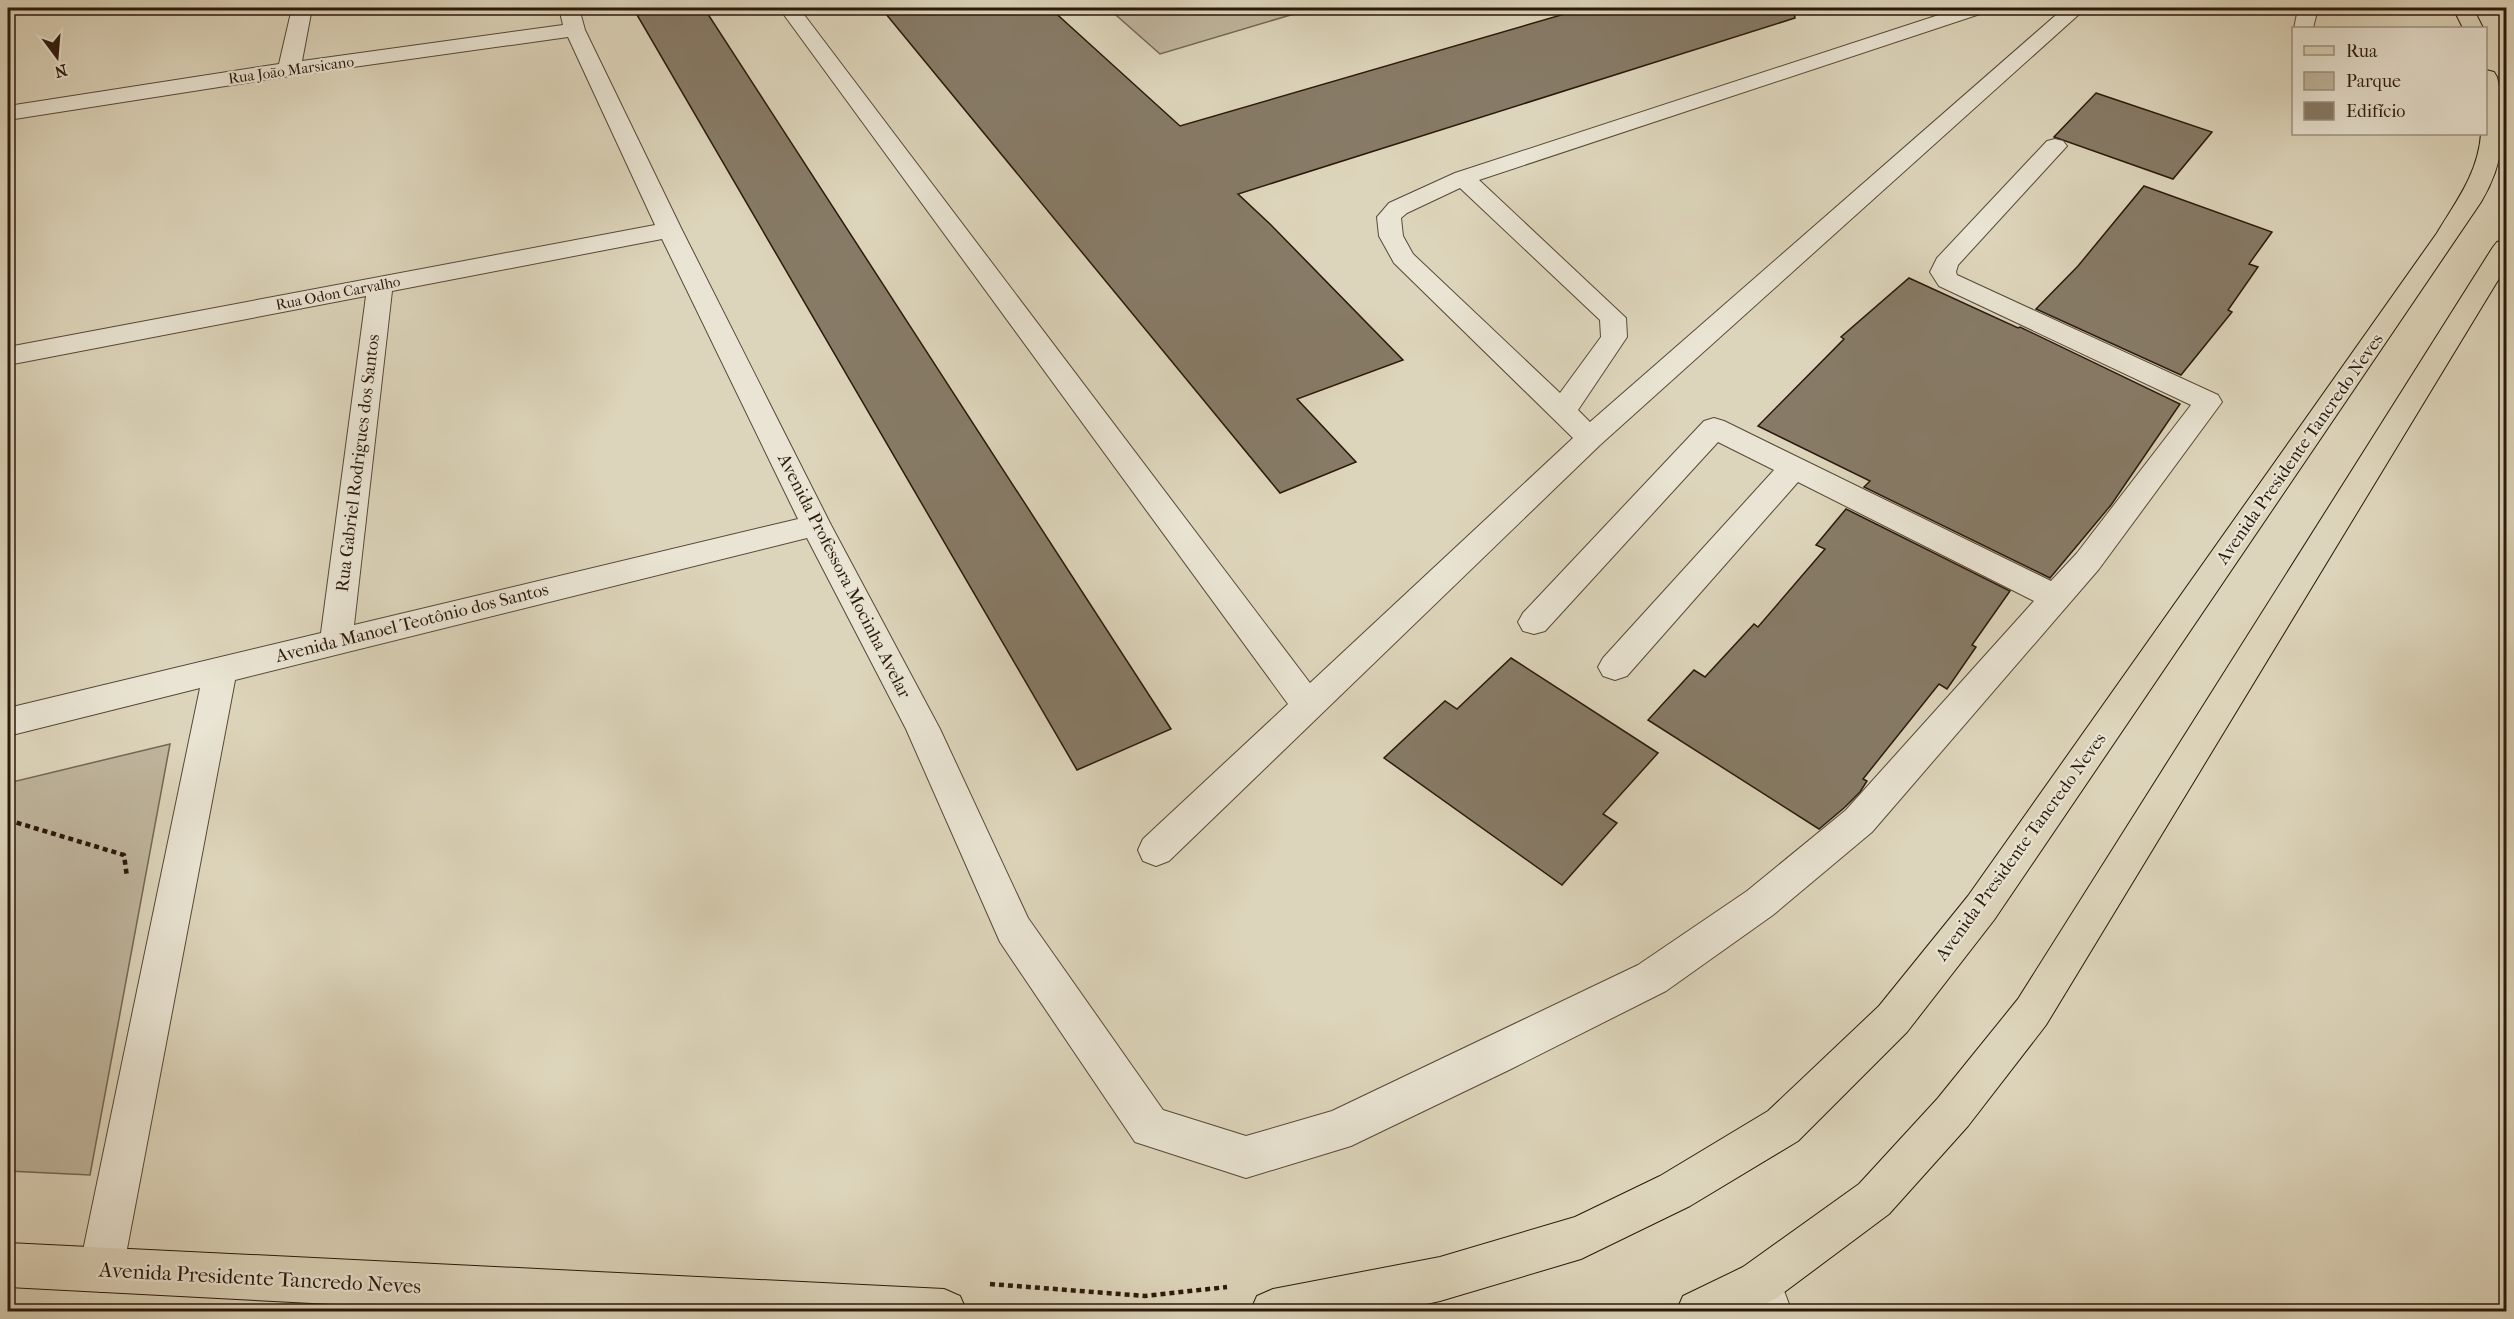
<svg xmlns="http://www.w3.org/2000/svg" width="2514" height="1319" font-family="'IM FELL French Canon',serif">
	<rect width="100%" height="100%" fill="#ddd5bb"/>
	<filter id="stains"><feTurbulence type="fractalNoise" baseFrequency=".00333" numOctaves="4"/><feColorMatrix values="0 0 0 0 .2 0 0 0 0 .09 0 0 0 0 .02 0 0 0 .5 -.17"/></filter>
	<radialGradient id="worn" r=".72"><stop offset=".6" stop-color="#630" stop-opacity="0"/><stop offset="1" stop-color="#630" stop-opacity=".3"/></radialGradient>
	<g fill="#bfb59d" stroke="#746754" stroke-width="1.5">
		<path d="M1108 8H1314L1160 54Z"/>
		<path d="M170 744 90 1175 8 1171V783Z"/>
	</g>
	<g fill="#877b67" stroke="#2a190b" stroke-width="1.5">
		<path d="M633 8H704L1171 729 1077 770Z"/>
		<path d="M881 8H1050L1180 126 1585 8H1793L1795 18 1238 194 1270 224 1403 360 1297 399 1356 462 1280 493Z"/>
		<path d="M2096 93 2212 132 2173 179 2054 137Z"/>
		<path d="M2144 186 2272 232 2249 264 2258 267 2228 310 2232 312 2181 375 2036 309 2078 266Z"/>
		<path d="M1909 278 2018 328 2020 327 2180 404 2111 505 2050 578 1864 487 1870 481 1758 426 1844 339 1841 337Z"/>
		<path d="M1846 509 2010 591 1972 645 1976 647 1947 689 1939 684 1863 779 1867 781 1860 792 1844 808 1819 829 1648 720 1694 670 1705 677 1754 624 1758 627 1825 549 1816 545Z"/>
		<path d="M1511 658 1658 753 1603 814 1617 823 1562 885 1384 758 1445 701 1457 709Z"/>
	</g>
	<g fill="none" stroke-linecap="round" stroke-linejoin="round">
		<g stroke="#574837" stroke-width="2">
			<g id="minor">
				<path d="M292 8H312L302 61 563 25 559 8H579L585 30 682 230 831 525 940 729 1028 918 1163 1110 1246 1136 1332 1111 1638 965 1747 891 1846 810 2034 601 1798 482 1627 676 1615 680 1603 676 1598 667 1603 658 1774 470 1718 442 1545 631 1534 634 1523 631 1518 622 1523 613 1704 421 1714 418 1724 421 2051 581 2077 553 2191 405 1939 286 1930 272 1937 258 2047 141 2055 139 2063 141 2067 146 1958 265 1956 272 1957 275 2218 395 2222 402 2099 569 1872 832 1773 915 1666 991 1511 1069 1351 1146 1246 1178 1135 1142 1000 942 906 729 807 538 235 680 123 1270 117 1286 101 1292 85 1286 79 1270 200 688 8 736V708L321 633 366 296 8 365V347L655 225 568 37 289 76 8 120V106L279 64ZM662 239 798 519 354 625 392 291Z"/>
				<path d="M779 8H799L1310 683 1573 438 1394 263 1379 236 1377 217 1389 203 1455 173 1960 8H1989L1986 12 1479 180 1626 318 1627 337 1578 410 1590 422 2064 8H2086L1600 445 1169 861 1156 866 1143 861 1138 850 1143 839 1288 704ZM1460 188 1600 320 1601 337 1560 393 1413 254 1403 236 1401 218 1407 213Z"/>
				<path d="M2298 8H2318L2313 28 2294 29Z"/>
				<path d="M1759 1261 1775 1267 1792 1312H1746L1737 1283 1743 1267Z"/>
			</g>
		</g>
		<g stroke="#2a190b" stroke-width="2">
			<g id="major">
				<path d="M2453 8H2473L2483 28H2463Z"/>
				<path d="M2486 70 2494 72 2497 77C2508 122 2505 162 2481 202L1994 920 1907 1032 1798 1141 1690 1206 1581 1259 1440 1301 1390 1312H1250L1257 1296 1273 1289 1440 1257 1575 1217 1660 1176 1768 1111 1879 1006 1968 896 2437 233C2457 200 2478 173 2481 134H2486Z"/>
				<path d="M2506 239V267L2046 1025 1968 1126 1889 1214 1775 1299 1749 1312H1676L1683 1296 1743 1267 1859 1184 1938 1098 2018 999 2493 247 2497 242Z"/>
				<path d="M8 1243 944 1289 960 1296 967 1312H485L8 1287Z"/>
			</g>
		</g>
		<g stroke="#2a190b" stroke-width="4.5" stroke-dasharray="5 4" stroke-linecap="butt">
			<path d="M8 820 124 855 127 877"/>
			<path d="M990 1284 1145 1296 1227 1287"/>
		</g>
		<use href="#minor" fill="#e9e4d3" fill-rule="evenodd"/>
		<use href="#major" fill="#ddd5bb" fill-rule="evenodd"/>
	</g>
	<g text-anchor="middle" dominant-baseline="central" stroke-width="4.5" stroke-linejoin="round" paint-order="stroke">
		<g font-size="15" fill="#2a190b" stroke="#e9e4d3">
			<text transform="translate(291 70) rotate(-8)">Rua João Marsicano</text>
			<text transform="translate(338 293) rotate(-11)">Rua Odon Carvalho</text>
		</g>
		<g font-size="18" fill="#2a190b" stroke="#e9e4d3">
			<text transform="translate(2300 449) rotate(-55)">Avenida Presidente Tancredo Neves</text>
			<text transform="translate(358 463) rotate(-83)">Rua Gabriel Rodrigues dos Santos</text>
			<text transform="translate(844 576) rotate(63)">Avenida Professora Mocinha Avelar</text>
			<text transform="translate(412 623) rotate(-14)">Avenida Manoel Teotônio dos Santos</text>
			<text transform="translate(2021 847) rotate(-54)">Avenida Presidente Tancredo Neves</text>
		</g>
		<g font-size="21" fill="#2a190b" stroke="#e9e4d3">
			<text transform="translate(260 1278) rotate(3)">Avenida Presidente Tancredo Neves</text>
		</g>
	</g>
	<rect width="2514" height="1319" fill="none" stroke="#ddd5bb" stroke-width="30"/>
	<rect x="9" y="9" width="2496" height="1301" fill="none" stroke="#2a190b" stroke-width="3"/>
	<rect x="15" y="15" width="2484" height="1289" fill="none" stroke="#2a190b" stroke-width="1.5"/>
	<rect x="2292" y="27" width="195" height="108" fill="#e9e4d3" stroke="#9d9383" stroke-width="1.5"/>
	<rect x="2304" y="46" width="30" height="9" fill="#ddd5bb" stroke="#9d9383" stroke-width="1.5"/>
	<text x="2346" y="57" font-size="18" fill="#2a190b">Rua</text>
	<rect x="2304" y="72" width="30" height="18" fill="#bfb59d" stroke="#9d9383" stroke-width="1.5"/>
	<text x="2346" y="87" font-size="18" fill="#2a190b">Parque</text>
	<rect x="2304" y="102" width="30" height="18" fill="#877b67" stroke="#9d9383" stroke-width="1.5"/>
	<text x="2346" y="117" font-size="18" fill="#2a190b">Edifício</text>
	<g transform="translate(57 57) rotate(164)" stroke="#e9e4d3" stroke-width="4.5" paint-order="stroke">
	<path d="M0-4.5L10 22L0 15L-10 22Z" fill="#2a190b"/>
	<text y="-9" font-size="16" font-weight="bold" text-anchor="middle" fill="#2a190b">N</text>
	</g>
	<rect width="100%" height="100%" filter="url(#stains)"/>
	<rect width="100%" height="100%" fill="url(#worn)"/>
</svg>
